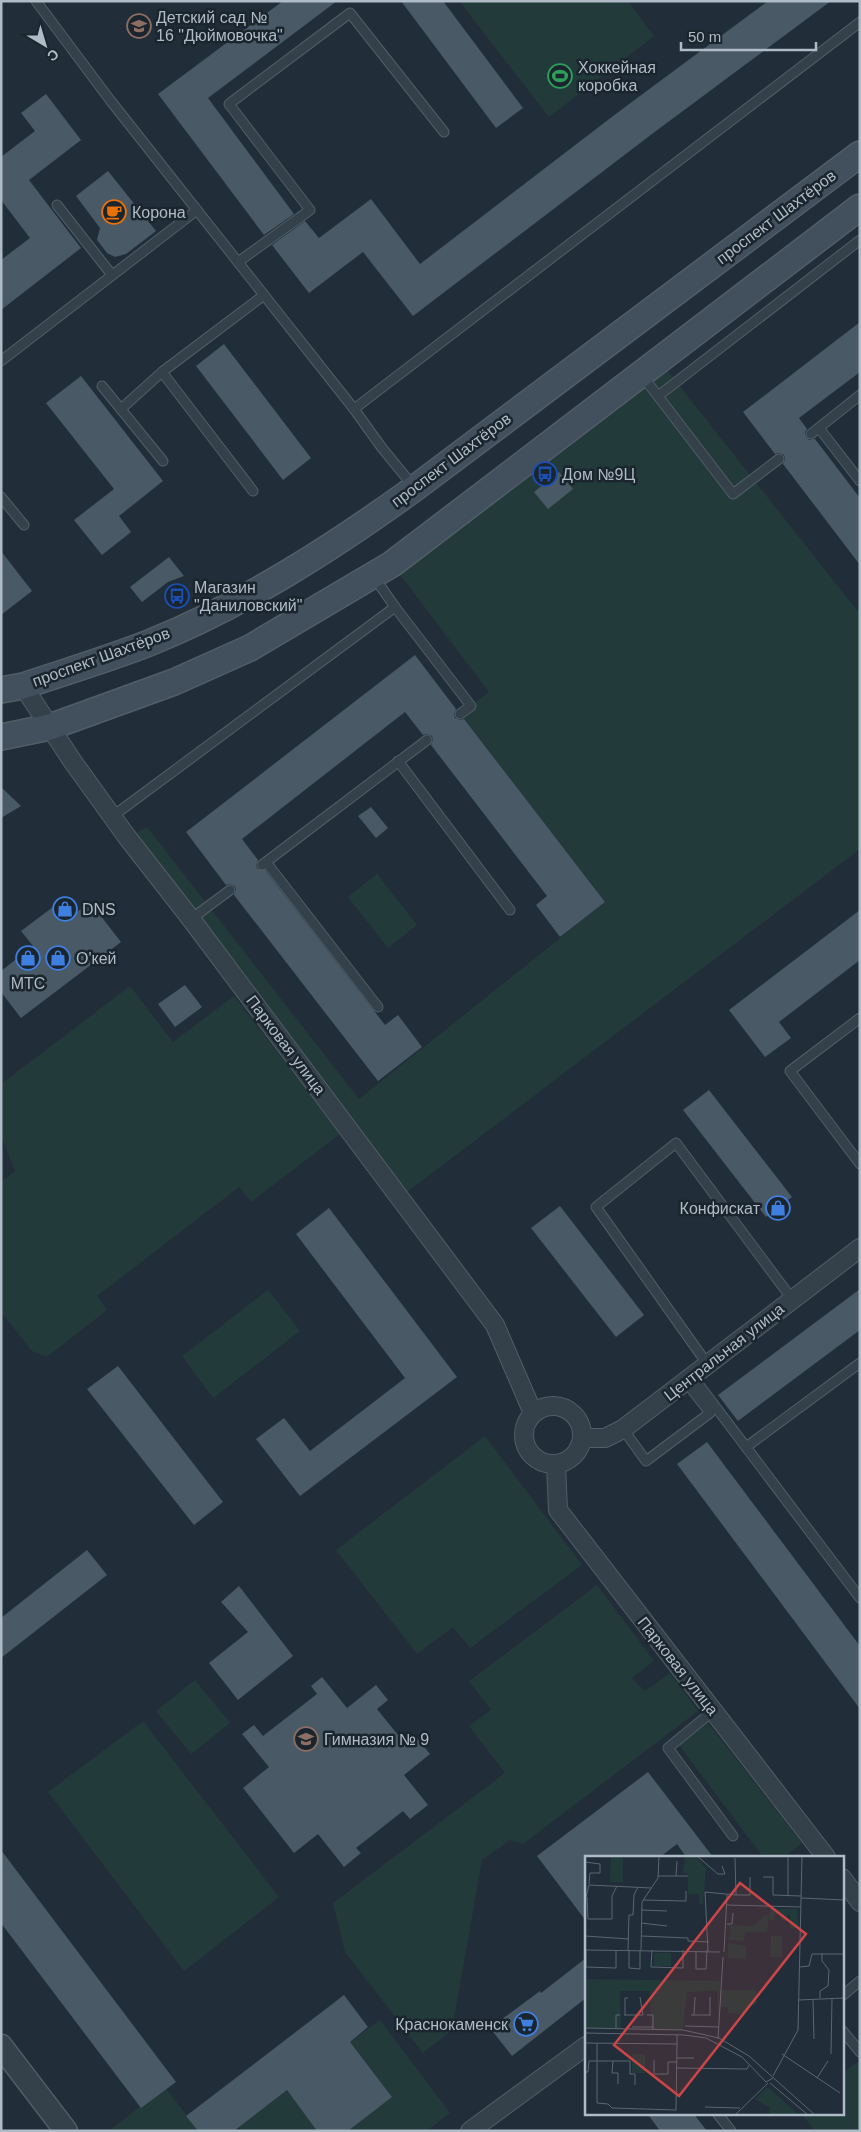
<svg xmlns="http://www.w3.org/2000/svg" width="861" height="2132" font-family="Arial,sans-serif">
	<rect width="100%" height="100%" fill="#212e39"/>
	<g fill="#233a3a">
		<path d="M459 1H628L654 36 549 117Z"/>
		<path d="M659 360 860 614V849L399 1198 127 837 147 827 359 1099 605 902 460 714 489 692 392 564Z"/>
		<path d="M377 874 417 925 388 948 348 897Z"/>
		<path d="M130 986 173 1042 234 996 340 1134 251 1202 239 1187 97 1296 107 1310 47 1357 32 1351 1 1312V1182L15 1171 1 1136V1084Z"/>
		<path d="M268 1290 300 1331 213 1398 182 1356Z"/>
		<path d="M485 1436 582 1565 470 1648 453 1627 417 1654 336 1550Z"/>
		<path d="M597 1585 654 1661 632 1678 645 1691 670 1673 698 1711 523 1844 510 1840 482 1860 452 2030 423 2053 345 1952 333 1903 505 1773 469 1726 491 1710 469 1681Z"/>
		<path d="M195 1680 230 1723 191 1754 156 1711Z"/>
		<path d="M143 1721 279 1897 184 1971 48 1792Z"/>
		<path d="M708 1723 802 1843 785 1857H763L679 1745Z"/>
		<path d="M380 2020 450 2113 426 2131H348L392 2097 350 2042Z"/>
		<path d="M857 2062 860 2065V2131H815L801 2113H842V2074Z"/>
		<path d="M165 2087 198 2131H109Z"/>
		<path d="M287 2090 317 2131H242L239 2127Z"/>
	</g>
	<g fill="#495965">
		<path d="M283 1H337L208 98 294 214 264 235 158 94Z"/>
		<path d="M401 1H443L523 108 496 128Z"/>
		<path d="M768 1H831L652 134 413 316 363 252 309 293 272 245 305 221 319 238 371 199 420 264 617 113Z"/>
		<path d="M46 94 81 140 29 180 81 248 1 310V260L30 238 1 200V157L35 131 21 113Z"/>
		<path d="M108 171 156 231 126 254 115 257 107 253 97 240 100 228 76 196Z"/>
		<path d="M860 322V372L799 418 807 429 805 432 806 437 809 440 815 439 860 498V565L783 464 785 459 784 455 779 453 775 454 743 412Z"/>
		<path d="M224 344 311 458 283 480 196 366Z"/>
		<path d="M81 376 163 481 119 516 131 532 102 555 74 520 114 489 46 403Z"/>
		<path d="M559 472 573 489 548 509 534 492Z"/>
		<path d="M1 551 32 591 1 615Z"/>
		<path d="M169 557 184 576 168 582 142 602 130 587Z"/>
		<path d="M415 655 456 709 454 714 455 718 460 720 464 719 605 902 560 937 536 905 547 896 431 745 433 740 432 736 427 734 423 735 405 712 242 839 258 860 256 865 257 869 265 870 385 1025 398 1015 422 1047 378 1081 234 895 236 890 235 886 230 884 226 885 186 832Z"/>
		<path d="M1 787 21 806 1 818Z"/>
		<path d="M371 807 388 828 376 838 358 816Z"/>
		<path d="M61 901 72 916 90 902 121 942 21 1018 1 992V971L33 946 21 931Z"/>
		<path d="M860 910V960L779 1022 791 1038 765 1057 729 1010Z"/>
		<path d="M185 985 202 1007 175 1027 158 1004Z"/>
		<path d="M709 1090 792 1197 766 1217 683 1110Z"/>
		<path d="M560 1206 644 1315 616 1337 531 1228Z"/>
		<path d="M329 1208 457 1377 300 1496 256 1439 284 1418 310 1451 405 1378 296 1234Z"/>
		<path d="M860 1289V1330L738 1421 718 1395Z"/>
		<path d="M118 1366 223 1502 194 1525 87 1389Z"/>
		<path d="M707 1442 860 1646V1709L677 1464Z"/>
		<path d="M87 1550 107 1575 1 1658V1618Z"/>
		<path d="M239 1586 293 1656 238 1700 209 1663 248 1632 221 1602Z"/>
		<path d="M322 1677 347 1708 376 1685 388 1700 377 1709 406 1745 416 1737 430 1754 404 1775 428 1805 410 1819 403 1811 356 1848 361 1853 344 1867 318 1834 294 1853 243 1788 269 1767 242 1734 254 1725 263 1736 317 1694 311 1686Z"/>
		<path d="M648 1772 713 1857H686L677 1844 660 1857H586V1921L537 1856Z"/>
		<path d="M1 1850 176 2082 141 2108 1 1923Z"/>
		<path d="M586 1958V1998L512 2056 490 2028 540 1991 541 1993Z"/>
		<path d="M344 1995 368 2027 350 2042 392 2097 348 2131H317L287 2090 234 2131H198L186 2116Z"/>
		<path d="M647 2113H693L707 2131H660Z"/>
	</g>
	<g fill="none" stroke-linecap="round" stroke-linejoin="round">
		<g stroke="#525e67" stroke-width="11">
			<g id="service">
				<path d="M36 1 110 100 354 409"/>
				<path d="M57 205 112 275"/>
				<path d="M238 262 310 210 229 104 350 13 444 132"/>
				<path d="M1 361 197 210"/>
				<path d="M162 372 253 491"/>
				<path d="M641 374 733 494 779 459"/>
				<path d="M102 386 163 461"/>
				<path d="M658 396 860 240"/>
				<path d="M121 409 162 372 264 295"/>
				<path d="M819 428 860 481"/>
				<path d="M811 434 860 395"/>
				<path d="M414 487 382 448 354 409 860 22"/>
				<path d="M1 497 24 525"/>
				<path d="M374 577 395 607 471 706 460 714"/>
				<path d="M398 761 510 910"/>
				<path d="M113 816 395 607"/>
				<path d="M266 862 378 1007"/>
				<path d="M262 865 427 740"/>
				<path d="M191 919 230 890"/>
				<path d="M860 1018 790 1071 860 1164"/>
				<path d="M708 1365 596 1207 676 1143 792 1299"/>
				<path d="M693 1377 860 1598"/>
				<path d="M623 1429 646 1461 710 1413 686 1382"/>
				<path d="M746 1447 860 1363"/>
				<path d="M713 1711 668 1748 733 1836"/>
				<path d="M842 1996 860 1981"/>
				<path d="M842 2030 860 2052"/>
				<path d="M717 2113 731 2131"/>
			</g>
		</g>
		<g stroke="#525e67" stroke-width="20">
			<g id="minor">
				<path d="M23 686 73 762 127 837 191 919 495 1325 533 1413"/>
				<circle cx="553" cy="1435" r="29"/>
				<path d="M582 1438H605L623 1429 860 1248"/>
				<path d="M556 1464 558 1510 826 1857"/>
				<path d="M842 1878 860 1902"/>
				<path d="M470 2131 586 2046"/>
			</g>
		</g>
		<g stroke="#525e67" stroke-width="25">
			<path id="tertiary" d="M1 2046 66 2131"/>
		</g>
		<g stroke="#525e67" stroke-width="28">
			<g id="secondary">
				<path d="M1 690 23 686C65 672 108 659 149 643 245 604 332 548 415 488L860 154"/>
				<path d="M1 737 50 727 174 682 250 648 392 564 860 207"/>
			</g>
		</g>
		<use href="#service" stroke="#34404a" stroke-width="9"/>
		<use href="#minor" stroke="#34404a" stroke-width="18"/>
		<use href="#tertiary" stroke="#34404a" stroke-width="22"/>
		<use href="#secondary" stroke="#424f5d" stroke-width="25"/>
	</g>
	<defs>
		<g id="school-ring" transform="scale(1.25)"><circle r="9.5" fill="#1a252e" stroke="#8d6e63" stroke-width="1.5"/><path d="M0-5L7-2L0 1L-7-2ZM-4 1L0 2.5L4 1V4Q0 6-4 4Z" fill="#8d6e63"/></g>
		<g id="stadium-ring" transform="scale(1.25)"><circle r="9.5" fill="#1a252e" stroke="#2e9e5b" stroke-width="1.5"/><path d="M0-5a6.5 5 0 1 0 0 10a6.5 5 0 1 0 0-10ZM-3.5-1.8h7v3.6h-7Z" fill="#2e9e5b"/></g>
		<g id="cafe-ring" transform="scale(1.25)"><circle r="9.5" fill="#1a252e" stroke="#e8710a" stroke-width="1.5"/><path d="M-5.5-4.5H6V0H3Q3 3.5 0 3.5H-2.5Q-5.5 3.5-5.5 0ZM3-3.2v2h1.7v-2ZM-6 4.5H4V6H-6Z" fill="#e8710a"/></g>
		<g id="bus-ring" transform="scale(1.25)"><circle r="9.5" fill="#1a252e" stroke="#1a4fb4" stroke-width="1.5"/><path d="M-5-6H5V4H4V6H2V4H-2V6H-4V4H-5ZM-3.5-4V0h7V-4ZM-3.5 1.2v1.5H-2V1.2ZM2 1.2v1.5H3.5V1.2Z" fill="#1a4fb4"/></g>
		<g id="shop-ring" transform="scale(1.25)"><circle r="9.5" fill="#1a252e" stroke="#3f7fe0" stroke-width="1.5"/><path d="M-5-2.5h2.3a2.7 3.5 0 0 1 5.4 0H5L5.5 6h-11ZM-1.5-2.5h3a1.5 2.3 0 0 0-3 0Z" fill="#3f7fe0"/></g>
		<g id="supermarket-ring" transform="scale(1.25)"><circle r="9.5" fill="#1a252e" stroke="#3f7fe0" stroke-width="1.5"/><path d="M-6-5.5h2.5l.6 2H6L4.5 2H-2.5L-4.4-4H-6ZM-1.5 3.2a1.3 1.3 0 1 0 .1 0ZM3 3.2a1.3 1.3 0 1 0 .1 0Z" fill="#3f7fe0"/></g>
	</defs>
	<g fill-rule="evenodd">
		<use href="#school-ring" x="139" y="26"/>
		<use href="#stadium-ring" x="560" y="76"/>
		<use href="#cafe-ring" x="114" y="212"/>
		<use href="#bus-ring" x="545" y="474"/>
		<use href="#bus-ring" x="177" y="596"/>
		<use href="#shop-ring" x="65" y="909"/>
		<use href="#shop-ring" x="28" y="958"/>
		<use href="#shop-ring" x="58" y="958"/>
		<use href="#shop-ring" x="778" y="1208"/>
		<use href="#school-ring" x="306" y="1739"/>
		<use href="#supermarket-ring" x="526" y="2024"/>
	</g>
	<g text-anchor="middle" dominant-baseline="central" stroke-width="5" stroke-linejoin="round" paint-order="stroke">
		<g font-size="16" fill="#afbbc6" stroke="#1a252e" text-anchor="start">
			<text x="156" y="17">Детский сад №<tspan x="156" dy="18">16 "Дюймовочка"</tspan></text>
			<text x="578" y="67">Хоккейная<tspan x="578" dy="18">коробка</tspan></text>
			<text x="132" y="212">Корона</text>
			<text x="562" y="474">Дом №9Ц</text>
			<text x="194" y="587">Магазин<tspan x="194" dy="18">"Даниловский"</tspan></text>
			<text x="82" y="909">DNS</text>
			<text x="76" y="958">О'кей</text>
			<text x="28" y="983" text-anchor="middle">МТС</text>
			<text x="760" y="1208" text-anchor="end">Конфискат</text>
			<text x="324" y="1739">Гимназия № 9</text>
			<text x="508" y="2024" text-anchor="end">Краснокаменск</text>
		</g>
		<g font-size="16" fill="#afbbc6" stroke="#1a252e">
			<text transform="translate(776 217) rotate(-37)">проспект Шахтёров</text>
			<text transform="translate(451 460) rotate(-37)">проспект Шахтёров</text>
			<text transform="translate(101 657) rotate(-20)">проспект Шахтёров</text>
			<text transform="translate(286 1045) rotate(53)">Парковая улица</text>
			<text transform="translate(724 1352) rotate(-38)">Центральная улица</text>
			<text transform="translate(678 1666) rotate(52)">Парковая улица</text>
		</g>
	</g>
	<g transform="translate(585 1856)">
		<rect width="259" height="259" fill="#212e39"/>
		<path d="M26 0H38V26H25ZM100 0H110L121 12 118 48H114V38H103V18L98 17ZM185 53H212L214 72H205V59H202V65L196 64V58H189V64H185ZM180 59H184L182 76H161L158 85 143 84 146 75 143 69 168 70ZM186 80H197V101H185ZM143 87 161 90V103L143 102ZM69 97H86V110H69ZM0 123 135 125 134 169 132 135 102 136 98 174H66L65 135H35L36 173 0 172ZM136 134H171L172 148 163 150 160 158 143 157V151H136ZM47 198H60V217H47ZM181 232H184L214 259H184L185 252 170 243Z" fill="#233a3a"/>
		<path fill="none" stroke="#5a6671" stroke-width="1" d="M112 0 133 18H140L137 10M0 6 15 8V17H5L4 28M73 20H103M91 20 92 5M178 21H188V39L216 40M151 39H165V21M203 39V0M1 41 4 29 66 32M2 41 3 63H27V40L32 30M216 42 259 44M58 44 101 45V35M142 49 216 51M56 54 82 55M56 67 82 70M142 68H147L148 57M0 80 44 83M56 80 103 82V85L124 86M0 94 135 96M1 94V111L31 112V94M43 94 44 59H48L49 39 53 31M44 94V112L55 113V94M56 94 57 46 73 22 74 0M67 94 66 111 98 112V94M111 95V113H121L122 94M123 95 120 36 151 39 150 2M139 96 142 39M215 111 224 110 227 98H259M55 141 58 159M235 142V135L243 130 244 114 237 105V97M228 143 229 183M214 144 259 142M39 159H58M40 159V142H43M62 159H68V173M106 159H126M109 159 110 141M125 159V141M100 170 134 171M47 171H68M0 172 98 174 134 182 164 200 230 259M31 173V159H35M0 177 99 179 121 182 157 201 181 226 188 222M133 183 138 101M0 187 92 188V179M12 187V247L23 248 27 252 91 254 92 188M197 198 255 237M246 198 247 142M92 202H109M69 204V218H83V206H92M28 205H45V218H50V229M92 212 162 213 164 209M0 216H3L4 205H28L27 217H33V228M188 220 213 174 217 0M232 222 243 205M185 227 223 259M120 251 155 252M150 259 183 227"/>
		<path fill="#ce4548" fill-opacity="0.15" stroke="#ce4548" stroke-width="2.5" d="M155 27 221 78 94 240 29 189Z"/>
		<rect width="259" height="259" fill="none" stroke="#afbbc6" stroke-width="2.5"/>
	</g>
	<rect width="861" height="2132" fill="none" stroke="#afbbc6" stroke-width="5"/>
	<g transform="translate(45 45) rotate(142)" stroke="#1a252e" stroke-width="4" paint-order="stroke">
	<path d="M0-4L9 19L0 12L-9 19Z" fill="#afbbc6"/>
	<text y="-8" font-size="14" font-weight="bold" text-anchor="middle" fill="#afbbc6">С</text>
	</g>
	<path d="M681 42v8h135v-8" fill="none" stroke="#afbbc6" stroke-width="2.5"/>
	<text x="688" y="42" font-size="15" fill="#afbbc6" stroke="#1a252e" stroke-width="4" paint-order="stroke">50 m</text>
</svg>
